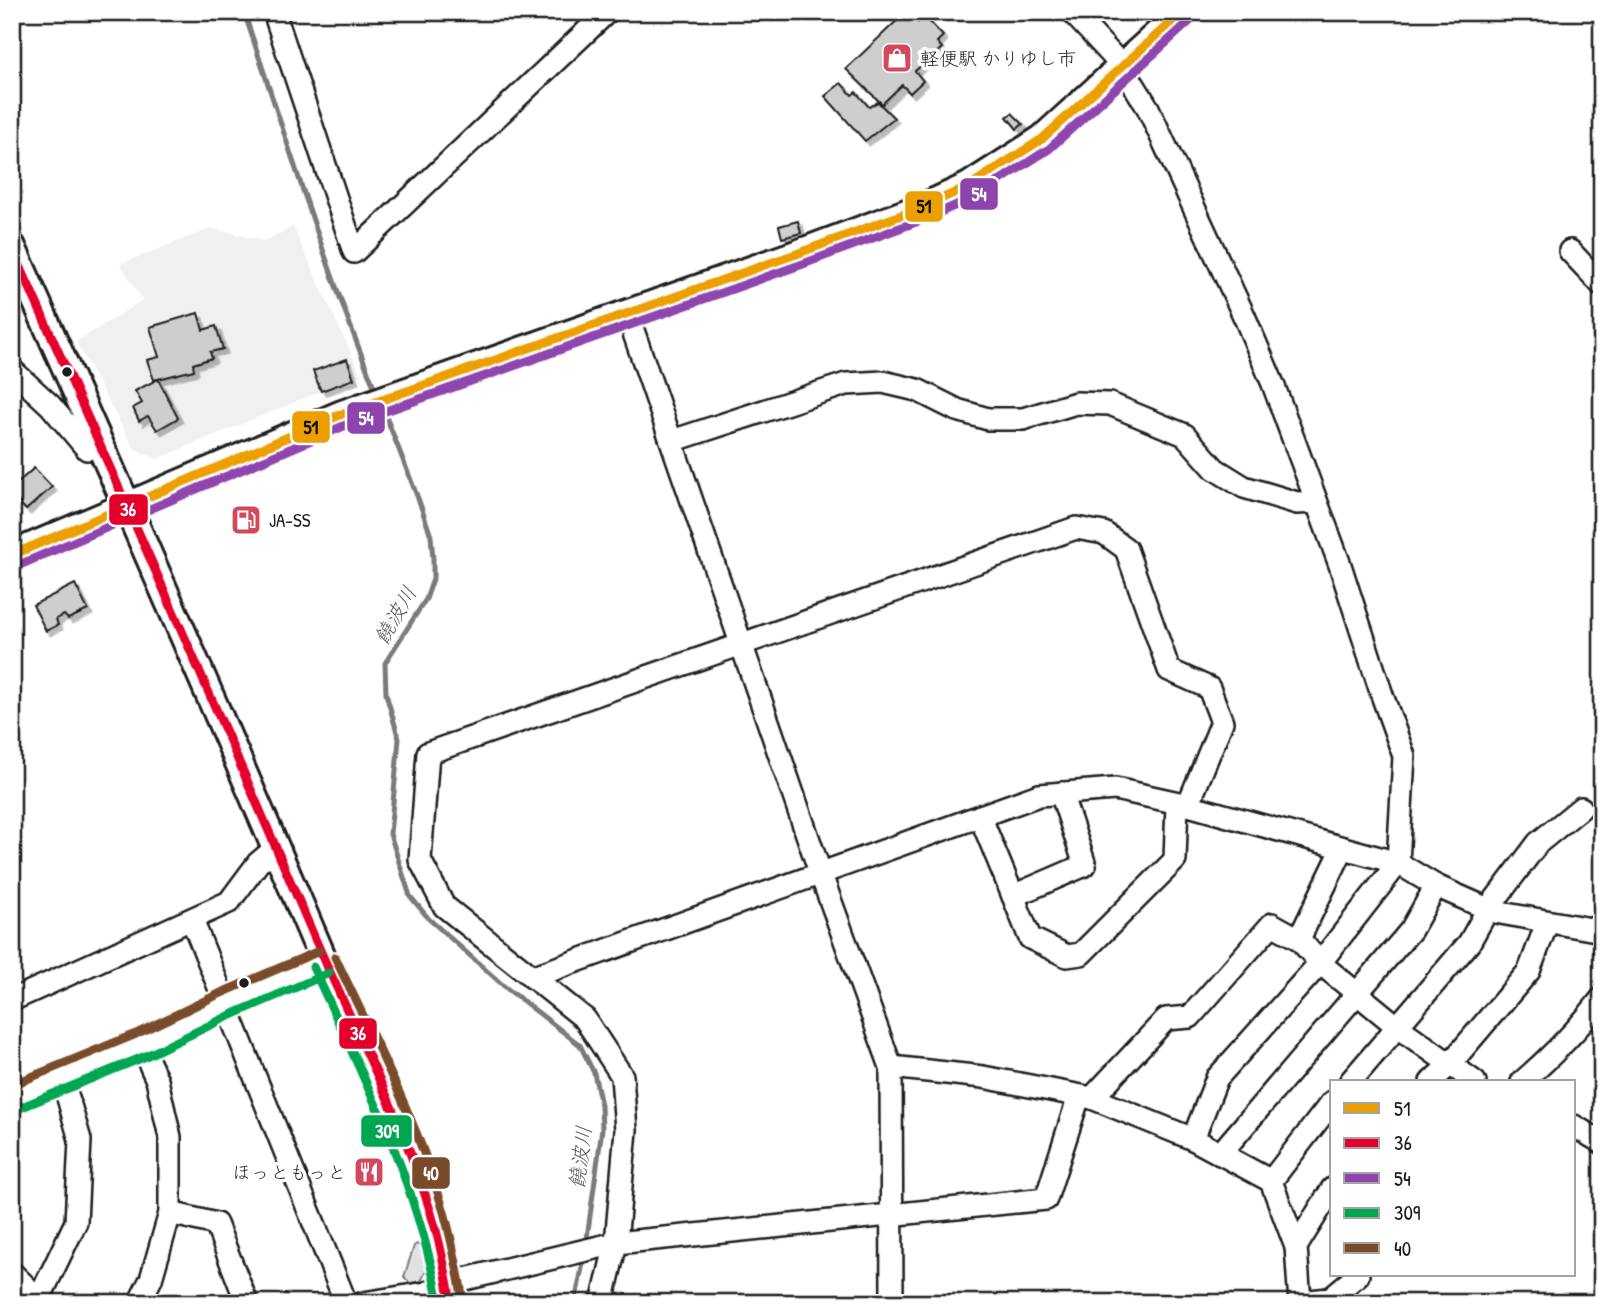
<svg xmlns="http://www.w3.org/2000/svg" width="1614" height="1315" font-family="'Patrick Hand','Klee One',sans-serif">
	<defs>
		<filter id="shadow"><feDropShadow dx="4.5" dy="4.5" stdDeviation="0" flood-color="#0004"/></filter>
	</defs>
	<rect width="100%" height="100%" fill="#fff"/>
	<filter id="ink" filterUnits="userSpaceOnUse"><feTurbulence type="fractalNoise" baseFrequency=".0143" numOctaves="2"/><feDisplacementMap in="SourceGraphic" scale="14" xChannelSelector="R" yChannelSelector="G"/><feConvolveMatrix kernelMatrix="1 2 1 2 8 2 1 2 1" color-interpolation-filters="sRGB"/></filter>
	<g filter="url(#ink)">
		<path fill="#f0f0f0" d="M293 227 361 375 157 459 134 448 76 342 143 300 120 264 212 228 264 241Z"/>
		<path fill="#e2e2e2" stroke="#7f7f7f" stroke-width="2" d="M417 1244 424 1249 428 1267 421 1281 410 1283 404 1277 414 1246Z"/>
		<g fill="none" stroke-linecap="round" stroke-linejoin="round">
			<g stroke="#7a7a7a" stroke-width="5">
				<path d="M244 12C287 140 326 269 377 394"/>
				<path d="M382 406 419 501 431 536 433 559V579L426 599 385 663 386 694 399 739 390 834 410 896 429 919 505 987 580 1045 594 1073 601 1105 602 1129 586 1245"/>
				<path d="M575 1303 584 1258"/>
			</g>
		</g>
		<g fill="#cecece" stroke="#1c1c1c" stroke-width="2" filter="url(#shadow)">
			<path d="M906 12H910L918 22 924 16 943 36 937 42 942 48 915 71 923 81 910 93 902 85 882 104 846 69Z"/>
			<path d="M841 83 852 95 856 92 869 107 878 102 894 118 865 141 825 96Z"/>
			<path d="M1012 113 1023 124 1017 129 1007 117Z"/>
			<path d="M798 221 801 233 782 238 779 226Z"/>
			<path d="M198 313 203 330 216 326 223 349 210 352 212 358 193 364 194 370 154 380 147 360 159 357 150 327Z"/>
			<path d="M347 359 354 379 321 391 313 371Z"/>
			<path d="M158 379 178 418 157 430 148 416 139 421 133 408 142 403 135 391Z"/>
			<path d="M34 468 52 487 26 510 12 495V488Z"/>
			<path d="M75 584 88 610 68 619 64 615 56 619 58 625 46 631 33 605Z"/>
		</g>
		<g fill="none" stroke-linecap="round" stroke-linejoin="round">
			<g stroke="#1c1c1c" stroke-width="26">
				<g id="minor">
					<path d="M274 12 354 252 607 12"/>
					<path d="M1072 12 1123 67 1148 108 1245 318 1273 384 1340 565 1382 695 1404 756 1398 863 1320 963 1217 1078 1193 1139"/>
					<path d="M1570 251 1602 285"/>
					<path d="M627 313 820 872 891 1067 892 1303"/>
					<path d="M12 370 50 405 87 449 102 446"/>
					<path d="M672 441 846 384 883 382 917 390 957 410 988 419H1023L1076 403 1110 404 1185 435 1215 469 1244 487 1297 503 1316 502"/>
					<path d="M980 816 1013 896 1085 865 1061 793"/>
					<path d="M1013 896 1030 938 1067 956 1081 954 1175 860 1177 803"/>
					<path d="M192 920 346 1303"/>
					<path d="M1299 939 1343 848"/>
					<path d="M532 977 1039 795 1115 789 1188 805 1398 863 1436 886 1495 912 1602 931"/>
					<path d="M12 1000 229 902 258 863 277 847"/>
					<path d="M891 1067 983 1077 1092 1098 1193 1139 1271 1181 1296 1247 1300 1303"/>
					<path d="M1350 1082 1469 943 1488 909 1538 843 1581 808"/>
					<path d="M1431 1082 1450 1064 1529 971 1547 923"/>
					<path d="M1522 1082C1552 1056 1578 1030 1602 998"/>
					<path d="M12 1098 141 1045 224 1005 324 962"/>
					<path d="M1092 1098 1166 1019 1190 1017 1272 924 1299 939 1320 963 1398 1027 1475 1082"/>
					<path d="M1574 1126 1601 1142"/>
					<path d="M1220 1154 1411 930 1436 886"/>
					<path d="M1271 1181 1332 1102"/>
					<path d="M170 1213 216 1224 247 1303"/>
					<path d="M1296 1247 1332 1189"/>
					<path d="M12 1273 43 1303"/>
					<path d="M1300 1302 1329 1299 1358 1275"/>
					<path d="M37 1303 76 1222 80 1140 62 1077"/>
					<path d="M139 1303 151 1279 170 1213V1137L157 1080 141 1045"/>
					<path d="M363 1303 426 1293 465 1279 616 1243 1046 1199 1079 1096"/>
					<path d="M602 1303 616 1243 626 1130 622 1076 585 1019 444 906 420 860 428 753 1076 528 1104 533 1126 549 1169 670 1209 688 1222 722 1188 805"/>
				</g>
			</g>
			<g stroke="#1c1c1c" stroke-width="32">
				<g id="major">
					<path d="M12 247C118 484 222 721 323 959 371 1071 435 1180 451 1303"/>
					<path d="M12 555 342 414 799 253 928 205 969 186 1042 139 1182 12"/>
				</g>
			</g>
			<use href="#minor" stroke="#fff" stroke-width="21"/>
			<use href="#major" stroke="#fff" stroke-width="26"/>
			<g stroke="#fff" stroke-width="14">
				<path id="bus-1" d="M12 555 342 414 799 253 928 205 969 186 1042 139 1182 12"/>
			</g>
			<g stroke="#fff" stroke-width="14">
				<path id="bus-2" d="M12 248C113 473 213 700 310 927 350 1022 401 1114 431 1213 440 1242 446 1272 451 1303"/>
			</g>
			<g stroke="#fff" stroke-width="14">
				<path id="bus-3" d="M17 566 346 425 803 264 932 216 974 197 1049 149 1190 21"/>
			</g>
			<g stroke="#fff" stroke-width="14">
				<g id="bus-4">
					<path d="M313 967C364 1078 417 1182 439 1303"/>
					<path d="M17 1109 146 1056 229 1016 329 973"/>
				</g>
			</g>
			<g stroke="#fff" stroke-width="14">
				<g id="bus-5">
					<path d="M335 957C374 1040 418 1123 444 1212 452 1241 458 1271 463 1301"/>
					<path d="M12 1085 136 1034 219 994 319 951"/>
				</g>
			</g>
			<use href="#bus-1" stroke="#ec9f01" stroke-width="9"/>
			<use href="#bus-2" stroke="#e4002b" stroke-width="9"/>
			<use href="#bus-3" stroke="#8e44ad" stroke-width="9"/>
			<use href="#bus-4" stroke="#00a651" stroke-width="9"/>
			<use href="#bus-5" stroke="#7a4b2a" stroke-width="9"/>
		</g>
	</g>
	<defs>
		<g id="shop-square" transform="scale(1.575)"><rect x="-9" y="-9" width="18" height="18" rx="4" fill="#d1495b" stroke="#fff"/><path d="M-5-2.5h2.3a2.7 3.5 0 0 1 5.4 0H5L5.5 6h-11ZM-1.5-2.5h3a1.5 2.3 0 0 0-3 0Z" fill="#fff"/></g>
		<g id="fuel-square" transform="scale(1.575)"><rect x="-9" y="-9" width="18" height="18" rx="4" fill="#d1495b" stroke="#fff"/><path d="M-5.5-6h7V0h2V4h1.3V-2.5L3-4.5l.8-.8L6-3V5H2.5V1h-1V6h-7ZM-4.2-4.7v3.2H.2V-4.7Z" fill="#fff"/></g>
		<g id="restaurant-square" transform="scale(1.575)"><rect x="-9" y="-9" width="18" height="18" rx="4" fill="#d1495b" stroke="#fff"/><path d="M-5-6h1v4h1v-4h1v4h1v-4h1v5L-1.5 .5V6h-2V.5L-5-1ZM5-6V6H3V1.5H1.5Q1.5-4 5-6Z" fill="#fff"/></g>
	</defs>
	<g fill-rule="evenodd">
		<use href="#shop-square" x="897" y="58"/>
		<use href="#fuel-square" x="246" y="520"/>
		<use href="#restaurant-square" x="369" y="1172"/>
	</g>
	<g fill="#1c1c1c" stroke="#fff" stroke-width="2.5">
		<circle cx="67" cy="372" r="6"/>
		<circle cx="244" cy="983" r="6"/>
	</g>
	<g text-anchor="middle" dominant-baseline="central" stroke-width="7" stroke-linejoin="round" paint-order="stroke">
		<g font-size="19" fill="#1c1c1c" stroke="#fff" text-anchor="start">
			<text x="920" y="58">軽便駅 かりゆし市</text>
			<text x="269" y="520">JA-SS</text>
			<text x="346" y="1172" text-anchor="end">ほっともっと</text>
		</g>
		<g font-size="21" font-style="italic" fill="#5a5a5a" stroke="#fff">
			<text transform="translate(395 615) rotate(-60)">饒波川</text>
			<text transform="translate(580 1157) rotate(-83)">饒波川</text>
		</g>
	</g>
	<g stroke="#fff" stroke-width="2.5">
		<rect x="959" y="177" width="40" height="34" rx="7" fill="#8e44ad"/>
		<rect x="904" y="190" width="40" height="33" rx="7" fill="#ec9f01"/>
		<rect x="346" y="401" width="40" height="34" rx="7" fill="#8e44ad"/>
		<rect x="291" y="410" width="40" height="34" rx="7" fill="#ec9f01"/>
		<rect x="108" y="493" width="41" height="33" rx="7" fill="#e4002b"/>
		<rect x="338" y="1017" width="40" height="33" rx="7" fill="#e4002b"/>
		<rect x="360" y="1114" width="53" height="34" rx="7" fill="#00a651"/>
		<rect x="411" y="1156" width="40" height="34" rx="7" fill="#7a4b2a"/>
	</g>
	<g font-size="19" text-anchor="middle" font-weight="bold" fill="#fff">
		<text x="979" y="201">54</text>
		<text x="366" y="425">54</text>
		<text x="128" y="516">36</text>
		<text x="358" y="1040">36</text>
		<text x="387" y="1138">309</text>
		<text x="431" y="1180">40</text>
	</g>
	<g font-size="19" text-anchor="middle" font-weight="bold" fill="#111">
		<text x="924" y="213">51</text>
		<text x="311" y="434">51</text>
	</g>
	<rect width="1614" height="1315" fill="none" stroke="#fff" stroke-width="42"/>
	<rect x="21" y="21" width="1572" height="1273" fill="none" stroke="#1c1c1c" stroke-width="2.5" filter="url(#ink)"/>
	<rect x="1330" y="1080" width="245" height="196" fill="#ffffff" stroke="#a4a4a4" stroke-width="2"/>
	<rect x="1344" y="1103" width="35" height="10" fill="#ec9f01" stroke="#a4a4a4" stroke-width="2"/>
	<text x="1394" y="1116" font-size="21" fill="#1c1c1c">51</text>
	<rect x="1344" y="1138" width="35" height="10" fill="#e4002b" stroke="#a4a4a4" stroke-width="2"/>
	<text x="1394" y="1150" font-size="21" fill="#1c1c1c">36</text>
	<rect x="1344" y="1173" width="35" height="10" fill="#8e44ad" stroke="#a4a4a4" stroke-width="2"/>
	<text x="1394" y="1186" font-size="21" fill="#1c1c1c">54</text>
	<rect x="1344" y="1208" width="35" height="10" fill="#00a651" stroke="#a4a4a4" stroke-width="2"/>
	<text x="1394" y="1220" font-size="21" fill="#1c1c1c">309</text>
	<rect x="1344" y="1243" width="35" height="10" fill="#7a4b2a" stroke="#a4a4a4" stroke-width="2"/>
	<text x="1394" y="1256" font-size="21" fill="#1c1c1c">40</text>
</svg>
